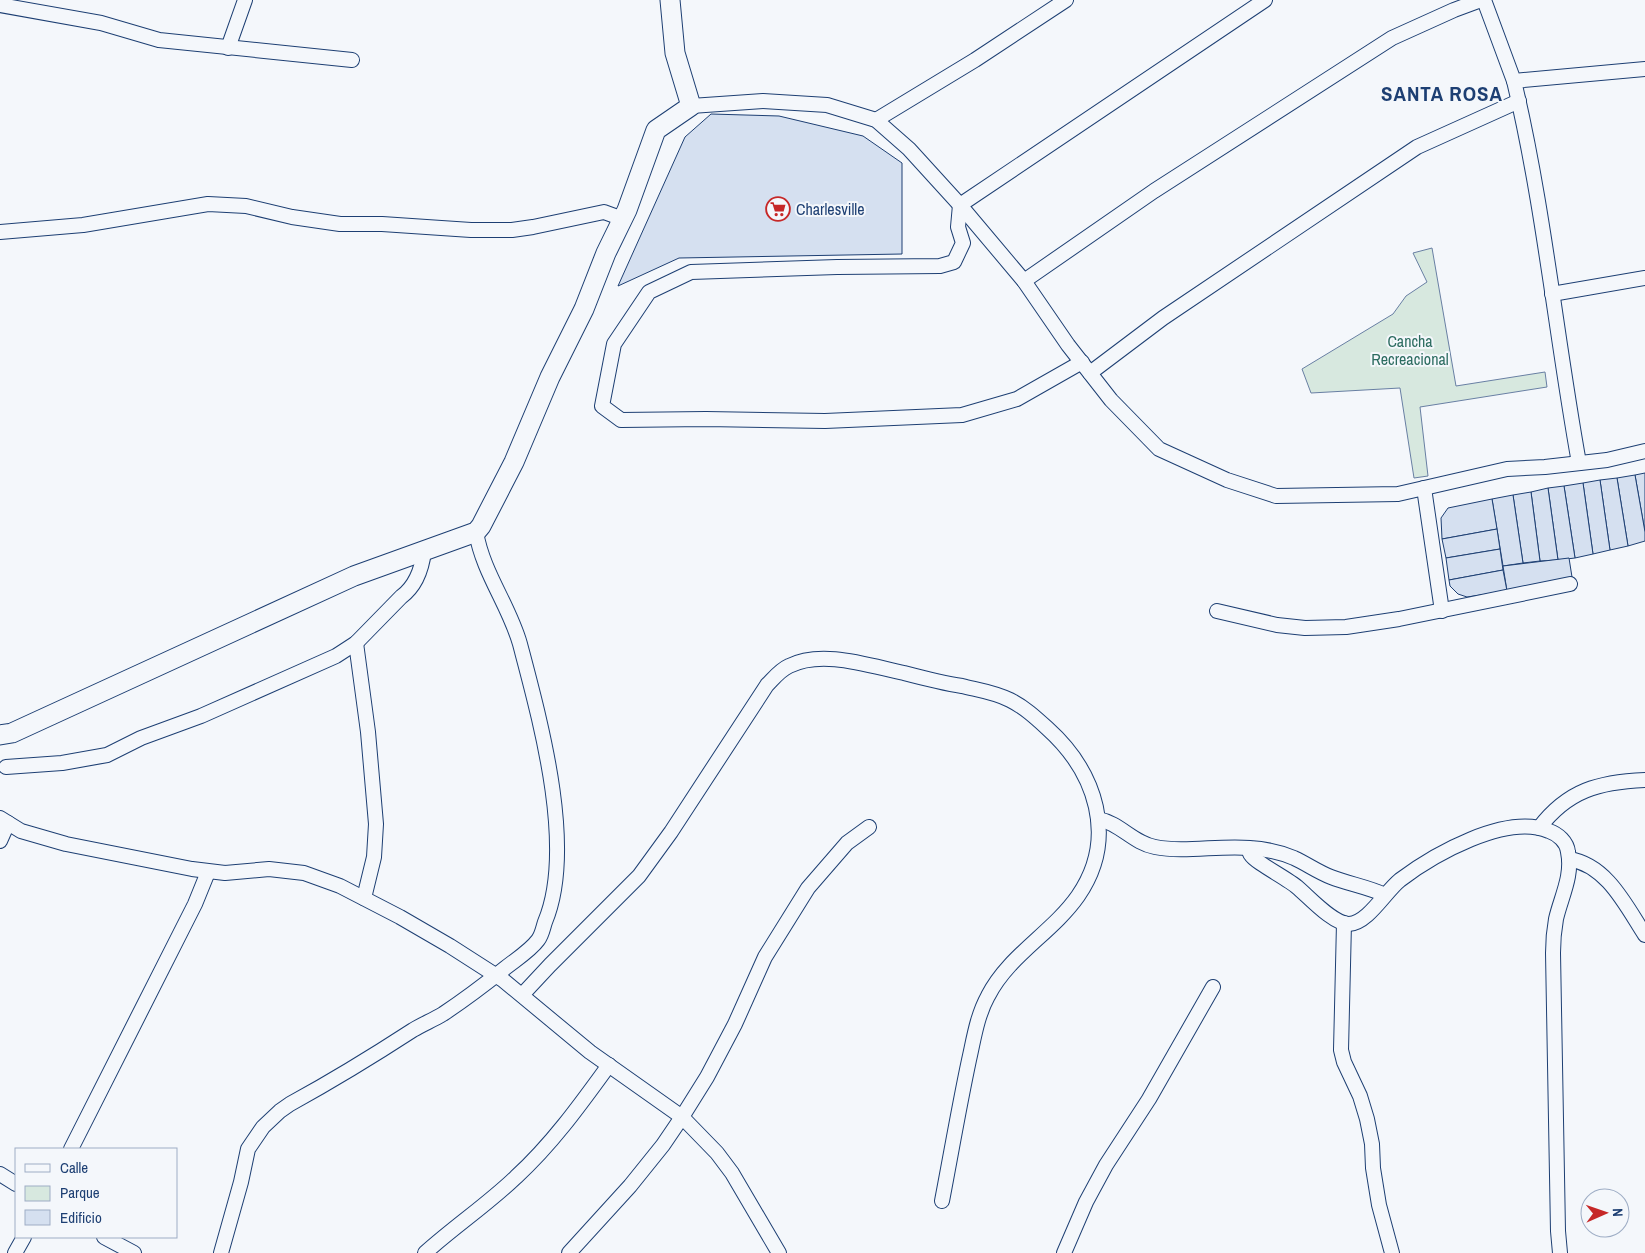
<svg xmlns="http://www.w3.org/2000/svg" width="1645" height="1253" font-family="'Archivo Narrow',sans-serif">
	<rect width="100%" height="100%" fill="#f4f7fb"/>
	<path fill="#d7e8df" stroke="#687fa3" d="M1432 248 1456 386 1545 372 1547 387 1420 407 1428 476 1414 478 1400 388 1311 393 1302 369 1393 314 1406 296 1427 282 1413 253Z"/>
	<g fill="#d5e0f0" stroke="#1d3f73">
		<path d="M711 114 779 116 863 136 902 163V254L679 258 618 286 685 137Z"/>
		<path d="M1645 473V532L1635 475Z"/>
		<path d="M1635 475 1645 532V541L1628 546 1617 478Z"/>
		<path d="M1617 478 1628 546 1610 550 1600 480Z"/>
		<path d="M1600 480 1610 550 1593 554 1583 483Z"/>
		<path d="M1583 483 1593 554 1575 558 1564 486Z"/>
		<path d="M1564 486 1575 558 1558 560 1548 488Z"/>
		<path d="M1548 488 1558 560 1540 561 1531 492Z"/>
		<path d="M1531 492 1540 561 1523 563 1513 495Z"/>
		<path d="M1513 495 1523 563 1503 566 1492 499Z"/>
		<path d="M1492 499 1497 529 1442 539 1441 518 1448 508Z"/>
		<path d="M1497 529 1500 549 1446 558 1442 539Z"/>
		<path d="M1500 549 1503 570 1449 580 1446 558Z"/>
		<path d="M1569 558 1572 577 1507 591 1503 566Z"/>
		<path d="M1503 570 1507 591 1467 597 1458 594 1450 586 1449 580Z"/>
	</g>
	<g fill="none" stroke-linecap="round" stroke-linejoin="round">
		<g stroke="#1d3f73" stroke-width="16">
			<g id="street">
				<path d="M1484 0 1514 81 1645 69"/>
				<path d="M0 5 101 23 159 40 352 60"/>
				<path d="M228 48 245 0"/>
				<path d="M1514 81C1544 207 1556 336 1579 463"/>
				<path d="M691 106 763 101 827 105 876 120 909 149 960 205 1024 281 1068 345 1111 400 1159 449 1227 480 1276 496 1398 494 1507 469 1545 467 1607 460 1645 451"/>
				<path d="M876 120 975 60 1066 0"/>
				<path d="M0 232 83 225 208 204 246 206 292 217 340 224H382L471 230H512L533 227 604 212 623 219"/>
				<path d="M1024 281 1154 191 1392 38 1454 10 1481 0"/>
				<path d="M1552 294 1645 278"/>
				<path d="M1082 362 1017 399 962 415 825 421 706 419 621 420 602 406 614 344 649 292 691 272 837 267 940 266 954 262 963 243 958 227 960 205 1265 0"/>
				<path d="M1090 373 1163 318 1417 147 1519 101"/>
				<path d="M1424 488 1442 611"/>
				<path d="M1217 611 1277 625 1305 628 1346 627 1399 619 1570 584"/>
				<path d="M356 643 368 732 376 824 374 857 364 898"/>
				<path d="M6 767 62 763 107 755 141 738 201 716 336 656 356 643 401 597C416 586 422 568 424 551"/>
				<path d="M0 818 21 831 66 844 192 869 225 873 269 869 304 873 340 886 400 917 450 946 503 980 590 1052 682 1117 717 1153 732 1173 779 1253"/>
				<path d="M1098 819C1120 823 1133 843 1155 847 1185 853 1219 845 1250 848 1265 849 1280 852 1294 858 1307 864 1318 872 1331 877 1349 884 1368 887 1385 895"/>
				<path d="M1539 828C1568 790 1599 782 1645 780"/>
				<path d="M0 841 8 823"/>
				<path d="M1249 848C1249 850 1249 853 1251 855 1255 862 1288 879 1297 887 1309 897 1333 924 1349 924 1368 923 1385 892 1400 880 1433 855 1506 813 1549 831 1558 834 1567 842 1568 852 1573 876 1561 897 1556 919 1554 930 1553 941 1553 953L1558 1231 1560 1253"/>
				<path d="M1569 859C1607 865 1626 906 1645 935"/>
				<path d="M1344 923 1341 1050 1344 1062 1360 1096 1367 1119 1372 1144 1373 1168 1379 1205 1392 1253"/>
				<path d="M522 995 550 965 639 876 671 832 767 685C774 678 780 670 789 666 822 649 870 666 904 673 923 678 942 683 962 686 978 690 994 692 1010 700 1024 707 1035 717 1047 728 1096 772 1118 838 1078 896 1052 933 1009 955 988 996 977 1016 974 1038 969 1060 959 1107 951 1154 942 1201"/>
				<path d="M71 1149 195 904 208 872"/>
				<path d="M0 1174 16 1184"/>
				<path d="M104 1237 134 1253"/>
				<path d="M15 1253 24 1237"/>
				<path d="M221 1253 241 1182 248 1149 263 1127 280 1111 290 1104C332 1081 373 1056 413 1030 423 1024 433 1020 443 1014 464 1000 484 985 504 969 515 960 530 951 538 940 542 935 543 928 545 922 576 848 540 720 520 644 509 605 483 573 476 532"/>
				<path d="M425 1253C455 1226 488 1204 516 1177 552 1144 580 1105 609 1065"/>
				<path d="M569 1253 630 1186 663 1145 682 1117 707 1077 735 1024 765 957 808 888 847 843 869 827"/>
				<path d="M1064 1253 1086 1202 1106 1165 1149 1099 1213 987"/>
			</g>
		</g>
		<g stroke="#1d3f73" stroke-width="21">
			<path id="secondary" d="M0 735 12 733 354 576 476 532 481 526 514 462 550 377 584 309 606 253 627 210 656 130 691 106 675 53 670 0"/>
		</g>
		<use href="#street" stroke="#f4f7fb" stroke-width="14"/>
		<use href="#secondary" stroke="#f4f7fb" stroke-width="19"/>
	</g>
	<defs>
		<g id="supermarket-ring" transform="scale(1.25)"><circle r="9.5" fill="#f4f7fb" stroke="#c62828" stroke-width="1.5"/><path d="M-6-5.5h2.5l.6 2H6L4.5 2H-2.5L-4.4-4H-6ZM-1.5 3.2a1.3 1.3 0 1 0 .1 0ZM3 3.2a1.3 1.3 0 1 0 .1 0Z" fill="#c62828"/></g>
	</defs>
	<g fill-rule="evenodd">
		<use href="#supermarket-ring" x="778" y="209"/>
	</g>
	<g text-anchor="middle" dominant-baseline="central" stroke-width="4" stroke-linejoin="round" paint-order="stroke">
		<g font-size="16" fill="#1d3f73" stroke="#f4f7fb" text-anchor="start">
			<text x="796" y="209">Charlesville</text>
		</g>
		<g font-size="16" fill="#2c6c60" stroke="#f4f7fb">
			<text x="1410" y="341">Cancha<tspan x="1410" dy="18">Recreacional</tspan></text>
		</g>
		<g font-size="21" font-weight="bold" letter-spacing="1" fill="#1d3f73" stroke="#f4f7fb">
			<text x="1442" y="93">SANTA ROSA</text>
		</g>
	</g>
	<rect x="15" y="1148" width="162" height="90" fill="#f4f7fb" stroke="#9eadc5"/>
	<rect x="25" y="1164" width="25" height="8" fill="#f4f7fb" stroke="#9eadc5"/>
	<text x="60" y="1173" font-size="15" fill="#1d3f73">Calle</text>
	<rect x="25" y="1186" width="25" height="15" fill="#d7e8df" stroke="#9eadc5"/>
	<text x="60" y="1198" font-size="15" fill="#1d3f73">Parque</text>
	<rect x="25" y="1210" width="25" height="15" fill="#d5e0f0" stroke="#9eadc5"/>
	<text x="60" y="1223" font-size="15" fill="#1d3f73">Edificio</text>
	<g transform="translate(1605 1213) rotate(88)"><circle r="24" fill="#f4f7fb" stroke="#9eadc5"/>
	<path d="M0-4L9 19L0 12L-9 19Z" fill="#c62828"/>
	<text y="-8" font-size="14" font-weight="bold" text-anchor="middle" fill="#1d3f73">N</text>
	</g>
</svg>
